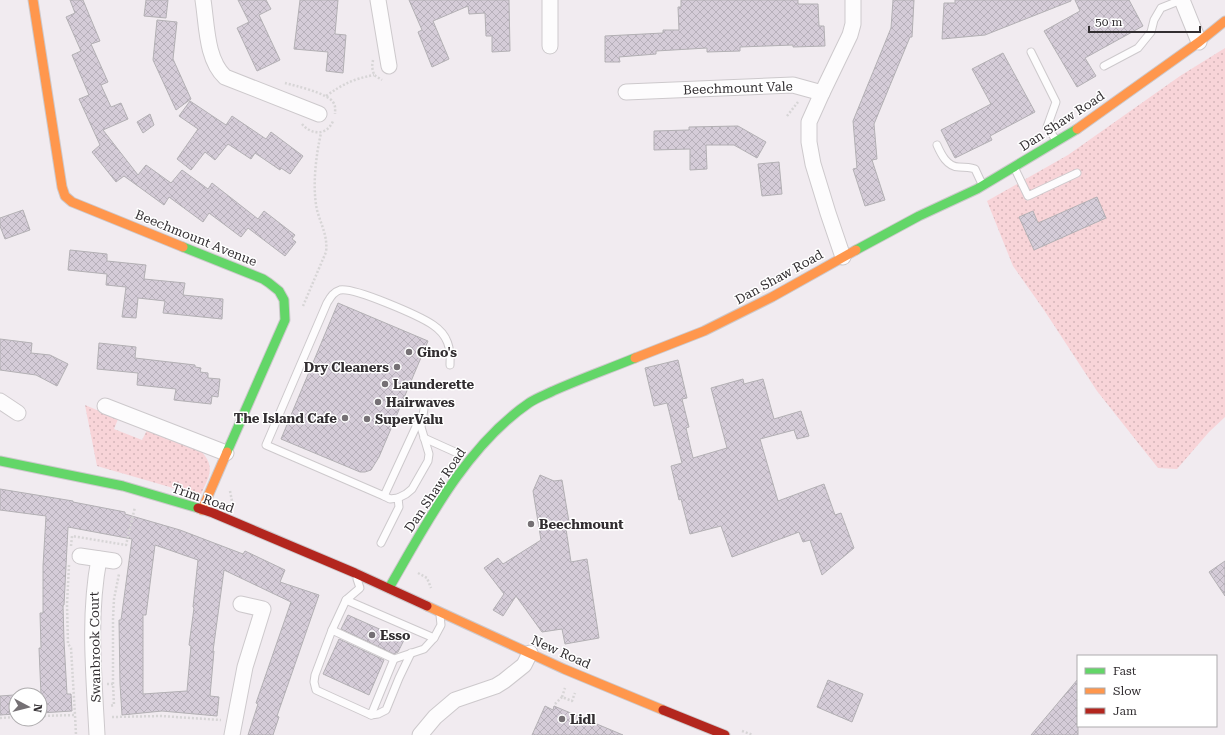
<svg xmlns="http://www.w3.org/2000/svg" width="1225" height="735" font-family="'Roboto Serif',serif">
	<defs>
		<pattern id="grass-dots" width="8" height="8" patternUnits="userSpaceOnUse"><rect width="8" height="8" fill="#f8d4d8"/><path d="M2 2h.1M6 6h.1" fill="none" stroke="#d5b6ba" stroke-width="1.8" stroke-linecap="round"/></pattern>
		<pattern id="building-cross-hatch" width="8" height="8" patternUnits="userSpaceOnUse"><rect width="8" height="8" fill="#d5ccd8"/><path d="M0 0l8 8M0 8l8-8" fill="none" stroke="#b7b0ba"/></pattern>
	</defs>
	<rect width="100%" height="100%" fill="#f1ebf0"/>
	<g fill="url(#grass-dots)">
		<path d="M1225 48V417L1209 432 1177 469 1158 468 1097 391 1044 310 1013 266 987 201 1068 155 1180 76Z"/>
		<path d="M85 405 118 419 114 429 142 440 147 430 201 451C216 467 209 477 201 494L180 490 97 466Z"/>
	</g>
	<g fill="url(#building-cross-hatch)" stroke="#b3b0b4" fill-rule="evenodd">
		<path d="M70 0H83L100 41 91 44 108 82 101 85 111 107 121 103 128 119 103 130 138 175 146 165 171 183 182 170 208 189 212 183 258 219 264 211 295 235 292 239 296 242 285 256 248 228 241 237 209 213 203 222 169 197 164 205 124 176 116 182 92 152 100 145 79 99 89 95 72 55 81 51 66 17 75 13Z"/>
		<path d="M146 0H168L166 18 144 16Z"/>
		<path d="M238 0H266L271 9 259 15 280 60 257 71 237 28 249 22Z"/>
		<path d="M300 0H338L335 34 346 35 343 73 326 71 328 52 294 49Z"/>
		<path d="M409 0H509L510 51 492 52V36H486L485 13 469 14 468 6 433 21 449 59 432 67 418 32 422 30Z"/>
		<path d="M681 0H798V4H818L819 26H824L825 46 793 47V45L740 47V51L707 52V48L656 51V54L619 57 620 62H605V36L663 33V30H679L678 7H681Z"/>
		<path d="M893 0H914L912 37H910L874 124 877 159 872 160 885 200 865 206 853 169 857 168 853 121 891 28Z"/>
		<path d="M955 0H1071V1L985 35 942 39 944 3H955Z"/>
		<path d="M1075 0H1129L1143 26 1085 58 1096 76 1077 87 1044 31 1080 11Z"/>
		<path d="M157 20 177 22 173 59 191 99 176 110 153 60Z"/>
		<path d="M1003 53 1035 112 990 136 992 140 955 158 941 130 991 104 972 69Z"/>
		<path d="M190 101 226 125 232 116 266 139 271 132 303 156 290 174 281 168 280 170 255 153 251 159 228 144 215 160 205 152 191 170 177 159 198 129 179 116Z"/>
		<path d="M150 114 154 125 143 133 137 122Z"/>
		<path d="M738 126 766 142 757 158 734 145H706L707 169 690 170V149L654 150V131L689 130V127Z"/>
		<path d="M779 162 782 194 762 196 758 164Z"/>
		<path d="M1097 197 1106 218 1034 250 1019 217 1033 211 1038 223Z"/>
		<path d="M23 210 30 230 5 239 0 226V218Z"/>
		<path d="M70 250 107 254V261L146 265 144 279 185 283 183 295 223 299 222 319 163 313 165 301 138 298 136 318 122 317 126 287 106 285 107 274 68 270Z"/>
		<path d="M338 303 428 341 379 457 371 470 365 472H360L281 439Z"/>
		<path d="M0 339 32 343 31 353 50 355 68 364 57 386 36 375 0 370Z"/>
		<path d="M99 343 136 347 135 358 195 365V367L201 368 200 372 208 373V378L220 379 218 397 212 396 211 404 174 400 176 389 137 385 138 373 97 369Z"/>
		<path d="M678 360 687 398 682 399 689 427 686 428 693 458 727 448 711 388 743 379 744 384 763 379 774 419 801 411 809 436 797 439 794 430 760 439 778 501 824 484 835 515 841 513 854 548 822 575 810 540 803 542 799 532 732 557 721 526 690 534 681 499 679 500 671 466 682 463 667 403 654 406 645 368Z"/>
		<path d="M540 475 554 481 562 480 570 528 566 529 571 562 587 559 599 638 565 644 562 629 542 632 516 596 503 616 493 610 504 594 484 568 498 558 503 564 541 540 533 491Z"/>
		<path d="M0 489 73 501V502L125 512V514L180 530 243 554 245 551 285 570 280 582 319 595 277 716 279 717 273 735H248L258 704 256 703 291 602 224 570 213 651H214L210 696 219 697 217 716 162 711 122 715 120 684 119 620H121L132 539 68 527 64 605H63L64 641 67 694H71L72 711 40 713V695H41L39 648H41L40 613H43V566L46 516 0 510ZM155 545 198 560 193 607 194 608 189 645 191 646 187 691 143 694V615H146Z"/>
		<path d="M1225 561V596L1209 572Z"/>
		<path d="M348 615 404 640 398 652 394 654 341 629Z"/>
		<path d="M339 639 384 660 369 695 323 674Z"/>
		<path d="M1078 679V735H1031Z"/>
		<path d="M828 680 863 694 852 722 817 707Z"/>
		<path d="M14 695 15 714 0 715V696Z"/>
		<path d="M545 706 553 710 554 706 623 735H532Z"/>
	</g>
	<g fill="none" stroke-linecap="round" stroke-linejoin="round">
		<g stroke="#cdc9cc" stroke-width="9">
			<g id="lane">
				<path d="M1031 52 1056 102 1047 127 1056 140"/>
				<path d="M1104 66 1138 48 1151 32 1154 20 1161 8 1181 0"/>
				<path d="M937 145C941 154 947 167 959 167 965 167 969 167 975 169L982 184"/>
				<path d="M1015 169 1028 196 1077 173"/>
				<path d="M424 409 421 427 429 454 428 461 412 489 406 494 398 498 390 499 384 496 266 445 327 303C330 298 333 292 340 290 354 287 420 316 433 325 448 335 451 348 450 365"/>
				<path d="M424 438 455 452"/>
				<path d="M384 496 420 418"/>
				<path d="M381 543 399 507 398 498"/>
				<path d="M357 579 360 588 346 600 332 630 315 675 314 682 316 690 371 715 394 659"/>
				<path d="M346 600 434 638"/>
				<path d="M332 630 394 659 424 649 434 638 441 625 440 615"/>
				<path d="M371 715 378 714 386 710 399 678 411 653"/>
			</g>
		</g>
		<g stroke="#cdc9cc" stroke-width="17">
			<g id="street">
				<path d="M203 0C207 25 206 59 225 77L319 114"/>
				<path d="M378 0 389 66"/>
				<path d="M1182 0 1199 42"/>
				<path d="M550 46V0"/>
				<path d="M626 92 793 85 822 93 809 122V142L813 164 828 213 843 257"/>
				<path d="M822 93 850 35 853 24V0"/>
				<path d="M0 401 18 413"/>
				<path d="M105 406 226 453"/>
				<path d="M80 556 114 561"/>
				<path d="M97 735C94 676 88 617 99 559"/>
				<path d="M232 735 245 667 263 609 241 604"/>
				<path d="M420 735 435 717 455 700 496 686 504 681 524 665 530 653"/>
			</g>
		</g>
		<g stroke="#cdc9cc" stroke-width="11">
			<g id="fast">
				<path d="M183 247 263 279 269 283 279 291 284 300 285 320 227 452"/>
				<path d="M856 250 919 216 977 189 1077 129"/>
				<path d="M0 461 123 486 198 508"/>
				<path d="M389 588C426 524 466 446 529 403 536 398 545 395 553 391 580 379 608 369 635 358"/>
			</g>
		</g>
		<g stroke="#cdc9cc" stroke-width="11">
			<g id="slow">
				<path d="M33 0 62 187 65 196 72 202 183 247"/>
				<path d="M1077 129 1199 42 1225 21"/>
				<path d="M635 358 704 331 772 297 856 250"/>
				<path d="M202 510 227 452"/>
				<path d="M427 606 564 669 663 710"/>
			</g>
		</g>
		<g stroke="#cdc9cc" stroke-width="11">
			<g id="jam">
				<path d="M198 508 213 513 355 573 427 606"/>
				<path d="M663 710 725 735"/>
			</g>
		</g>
		<g stroke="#d7d5d6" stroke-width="2.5" stroke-dasharray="2 2" stroke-linecap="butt">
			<path d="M373 60 372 67 374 75 382 80"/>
			<path d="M285 83C296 86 327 93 333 102 336 106 335 110 335 114"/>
			<path d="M326 96C343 84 353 79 374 75"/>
			<path d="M787 116 798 102"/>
			<path d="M302 124C311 135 327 136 333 121"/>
			<path d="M303 306 326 252C328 236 321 225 317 210 312 187 316 155 321 133"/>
			<path d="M230 491 232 501"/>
			<path d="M71 546 72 536 126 545 135 507"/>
			<path d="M69 565 67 604 68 644 71 648 75 715"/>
			<path d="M418 573 427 578 431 588"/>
			<path d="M107 684H113L114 705 110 706"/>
			<path d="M113 684V619L114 599 119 574"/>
			<path d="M562 697 565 688"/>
			<path d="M555 704 562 697 572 701 575 693"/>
			<path d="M40 716 75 715 76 735"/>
			<path d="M112 717 161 716 221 720"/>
			<path d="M0 718 16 717"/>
			<path d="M742 731 753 735"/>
		</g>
		<use href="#lane" stroke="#fdfcfd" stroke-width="7"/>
		<use href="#street" stroke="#fdfcfd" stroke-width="15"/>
		<use href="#fast" stroke="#63d668" stroke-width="9"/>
		<use href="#slow" stroke="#ff974d" stroke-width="9"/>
		<use href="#jam" stroke="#b3261e" stroke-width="9"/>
	</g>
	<g fill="#757074" stroke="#fff" stroke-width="1.5">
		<circle cx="409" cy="352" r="4"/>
		<circle cx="397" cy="367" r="4"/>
		<circle cx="385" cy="384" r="4"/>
		<circle cx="378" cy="402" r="4"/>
		<circle cx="345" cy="418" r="4"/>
		<circle cx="367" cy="419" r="4"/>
		<circle cx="531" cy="524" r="4"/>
		<circle cx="372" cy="635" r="4"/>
		<circle cx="562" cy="719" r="4"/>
	</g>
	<g text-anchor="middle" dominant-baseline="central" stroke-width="3" stroke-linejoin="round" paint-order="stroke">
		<g font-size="13" fill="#322e31" stroke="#fff">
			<text transform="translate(738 88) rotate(-2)">Beechmount Vale</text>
			<text transform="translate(1062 121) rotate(-33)">Dan Shaw Road</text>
			<text transform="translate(196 238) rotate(22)">Beechmount Avenue</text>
			<text transform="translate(779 277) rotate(-29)">Dan Shaw Road</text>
			<text transform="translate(435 490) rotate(-56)">Dan Shaw Road</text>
			<text transform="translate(203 498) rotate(19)">Trim Road</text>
			<text transform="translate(95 647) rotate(-91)">Swanbrook Court</text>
			<text transform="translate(561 652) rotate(24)">New Road</text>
		</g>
		<g font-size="13" font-weight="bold" fill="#322e31" stroke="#fff" text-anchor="start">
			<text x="417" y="352">Gino's</text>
			<text x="389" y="367" text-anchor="end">Dry Cleaners</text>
			<text x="393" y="384">Launderette</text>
			<text x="386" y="402">Hairwaves</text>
			<text x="337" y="418" text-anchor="end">The Island Cafe</text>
			<text x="375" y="419">SuperValu</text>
			<text x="539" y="524">Beechmount</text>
			<text x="380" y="635">Esso</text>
			<text x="570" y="719">Lidl</text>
		</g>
	</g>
	<rect x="1077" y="655" width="140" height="72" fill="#ffffff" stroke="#adabad"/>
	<rect x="1085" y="668" width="20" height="6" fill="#63d668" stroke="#adabad"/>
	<text x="1113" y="675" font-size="12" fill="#322e31">Fast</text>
	<rect x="1085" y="688" width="20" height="6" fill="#ff974d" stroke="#adabad"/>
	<text x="1113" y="695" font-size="12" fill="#322e31">Slow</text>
	<rect x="1085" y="708" width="20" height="6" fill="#b3261e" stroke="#adabad"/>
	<text x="1113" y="715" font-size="12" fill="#322e31">Jam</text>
	<g transform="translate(28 707) rotate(97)"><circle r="19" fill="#ffffff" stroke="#adabad"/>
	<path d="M0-3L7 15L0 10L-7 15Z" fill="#757074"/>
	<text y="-6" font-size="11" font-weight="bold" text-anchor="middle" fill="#322e31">N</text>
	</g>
	<path d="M1089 26v6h111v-6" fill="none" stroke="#322e31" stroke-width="2"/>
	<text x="1095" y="26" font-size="12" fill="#322e31" stroke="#ffffff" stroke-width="3" paint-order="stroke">50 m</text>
</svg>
